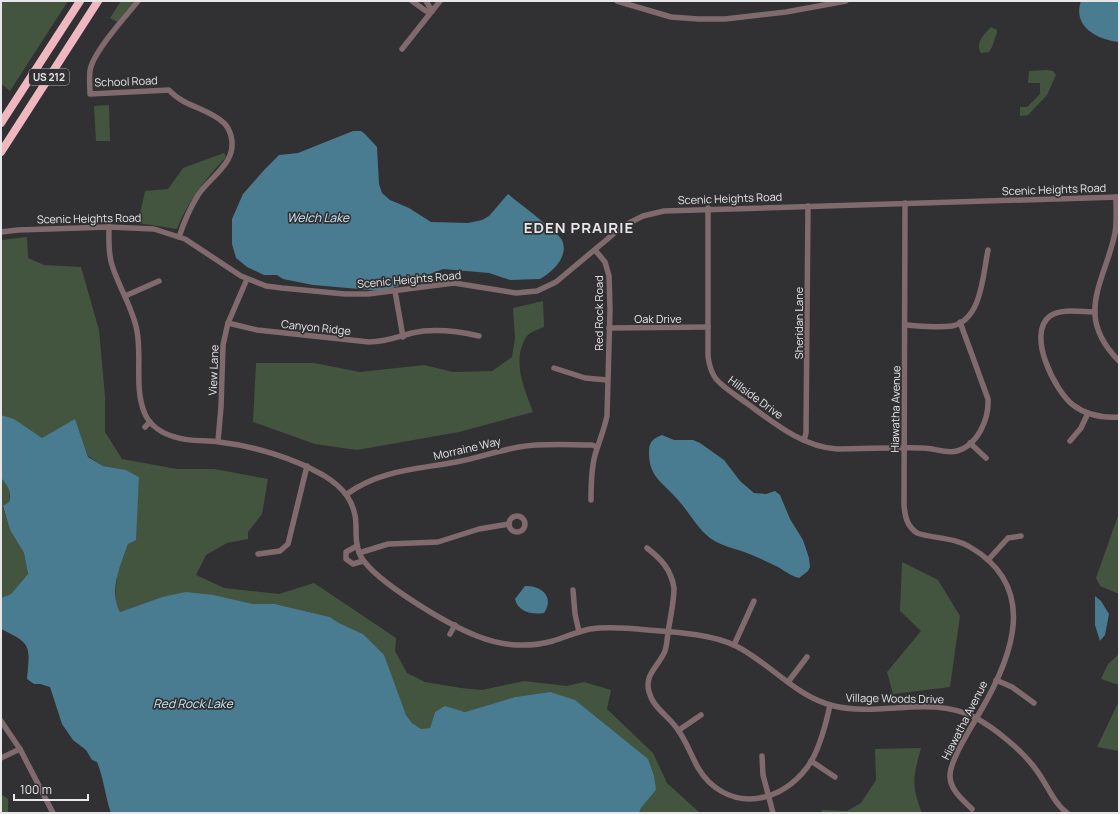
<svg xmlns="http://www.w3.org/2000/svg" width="1120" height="814" font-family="Manrope,sans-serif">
	<rect width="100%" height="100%" fill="#313033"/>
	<g fill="#44553f">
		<path d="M1 1H68L10 91 1 84Z"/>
		<path d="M121 1H134L117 22 110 18Z"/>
		<path d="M991 27 997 30V33C994 39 994 45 989 52L981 53C975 42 984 35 991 27Z"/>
		<path d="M1047 70 1053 71 1056 75 1047 95 1028 115 1020 116V107H1027L1040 94V83H1028L1029 71Z"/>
		<path d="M109 105 110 141H96L94 106Z"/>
		<path d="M224 153 226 157C204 181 189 199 177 229L138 223 145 191 168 189 183 168Z"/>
		<path d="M27 237 28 258 44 265 81 267 99 330 105 396V432L122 459 177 469H214L268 479 262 514 248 532V539L227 543 206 555 196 575 224 588 279 594 314 583 396 638 395 651 407 673 425 682 461 688 482 690 524 681 567 686 584 682 611 690 607 709 653 753 667 783 700 813H639L641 808 656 790 550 692 515 697 465 712 445 707 435 712 430 728 421 729 412 723 406 715 387 666 369 641 363 634 339 623 330 617 275 604H253L214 595 162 597 120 612 115 603 117 573 128 544 137 508 139 477 126 470 103 466 88 456 75 420 42 438 22 425 1 415V240Z"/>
		<path d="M543 301 544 327C539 329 530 332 527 336 511 360 524 388 533 412L459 432 357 450 315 444 253 422 256 363H314L360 372 424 365 453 372 492 371 512 357 515 338 513 308Z"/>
		<path d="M1 478 10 488 9 502 3 507 10 530 24 553 28 574 11 594 1 598Z"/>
		<path d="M1119 513V594L1100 586 1096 578Z"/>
		<path d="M902 562 938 580 960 616 950 687 893 694 887 672 921 631 900 611Z"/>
		<path d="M1119 654V685L1101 679 1108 664Z"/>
		<path d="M1119 701V751L1097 747Z"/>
		<path d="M921 748C913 777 911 785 922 813H821L822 810 847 811 861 803 876 780 875 749Z"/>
		<path d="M1 794 8 799V813H1Z"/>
	</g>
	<g fill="#497c91">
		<path d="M1081 1H1119V42C1097 40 1072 26 1081 1Z"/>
		<path d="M353 131H361L365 134 377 147 379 184 382 193 390 200 409 208 431 222 468 223 482 220 489 216 508 194C516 201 559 233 562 240 569 256 554 271 540 279L510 280 489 273 443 269 399 286 382 291 313 285 283 279 277 275H264L247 267 236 258 232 244V219L243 194 265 169 279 155 298 153Z"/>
		<path d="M1 415 14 419 42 438 75 419 88 457 103 466 126 470 139 477 136 540 128 544C121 564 108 591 120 612L162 597 186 592 214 595 253 604H275L330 617 339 623 363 634 384 655 406 715 412 723 421 729 430 728 435 712 445 706 465 712 515 697 550 692 575 700 648 759 654 776 656 790 641 808 639 813H111C105 796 104 779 97 762L92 760 86 750 73 740 62 724 50 687 40 684H34L27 679C30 645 32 644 1 629V598L11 594 28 574 24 553 10 530 3 506 9 502C12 491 8 486 1 478Z"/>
		<path d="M662 435 674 440H693L700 443 724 460 740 481 754 493 766 494 775 491 780 495 790 519 803 540 809 558 810 567 808 571 799 578C791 576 785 571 778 567 768 562 757 557 747 553 734 548 721 546 710 538 697 528 689 512 678 500 664 483 649 478 649 453 649 442 652 439 662 435Z"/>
		<path d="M525 586C541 585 555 597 544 613 532 615 518 612 515 599Z"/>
		<path d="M1095 596 1101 601 1109 614 1105 635 1100 641 1095 625Z"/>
	</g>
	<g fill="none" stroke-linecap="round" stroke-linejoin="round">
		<g stroke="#806a6d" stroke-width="5.5">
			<path d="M138 1C126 16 92 53 90 71 89 78 90 86 90 94L169 90C184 107 208 108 224 123 227 126 230 132 231 136 238 162 211 176 198 195 190 208 184 222 179 237"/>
			<path d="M412 1 426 11H432"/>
			<path d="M426 1 432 11"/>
			<path d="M617 1 671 17 698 19H725L786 12 846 1"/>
			<path d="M402 49 440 1"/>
			<path d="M1116 197C1116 209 1117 222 1115 233 1105 282 1073 315 1119 361"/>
			<path d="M905 203 904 505C905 517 907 526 917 533 935 539 953 537 970 547 1039 587 1013 656 980 712 972 726 949 761 950 777 951 791 963 800 972 809"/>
			<path d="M708 208V356C709 365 711 372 716 379 725 389 737 396 748 404 774 423 803 447 837 449 866 449 895 447 923 448 934 448 946 454 957 451 978 445 989 419 988 399L960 322"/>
			<path d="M109 227C109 240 108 253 112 265 119 288 133 308 137 331 142 358 134 389 145 414 150 426 163 434 175 437 189 442 205 440 219 442 254 446 293 458 323 475 343 487 356 502 356 526 356 537 356 547 361 557 377 583 449 625 477 636 502 646 527 648 553 641 565 637 577 632 590 629 608 626 629 628 648 630 674 632 712 634 736 646 770 663 796 697 834 706 880 717 931 695 974 717 995 728 1024 752 1037 771 1048 786 1053 802 1067 813"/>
			<path d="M1 232 18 230 109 227 154 229 185 239 241 276 266 286 282 288 345 294H368L454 283 516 293 537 291 556 282 623 226 643 216 664 211 1119 197"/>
			<path d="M395 291 403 337"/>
			<path d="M125 296 159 281"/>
			<path d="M1095 312C1082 312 1061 308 1050 316 1026 334 1055 391 1073 405 1086 415 1102 418 1119 417"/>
			<path d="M228 323 257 330 369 342C385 342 397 337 412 333 435 328 457 331 479 336"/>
			<path d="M906 325C921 326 937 328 952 326 982 320 983 274 988 250"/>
			<path d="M609 328 708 327"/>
			<path d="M554 368 585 378 607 380"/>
			<path d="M145 427 150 422"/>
			<path d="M804 440 806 433 808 206"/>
			<path d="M218 441 221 407 223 345 228 323 247 279"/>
			<path d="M1070 441 1081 428 1088 413"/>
			<path d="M970 443 986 458"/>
			<path d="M347 494C379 470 419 469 456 462 477 458 497 451 519 447 542 443 567 445 592 445L597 447"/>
			<path d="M591 500C591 485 591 470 595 455 599 442 604 430 607 416L610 309 609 276 605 262 595 250"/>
			<circle cx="517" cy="524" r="8"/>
			<path d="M357 546 346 552V559L353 564 363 561"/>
			<path d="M647 548C661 559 671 569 674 588 674 603 670 618 668 633 667 639 667 645 665 651 659 666 644 674 649 692 653 708 669 716 678 730 690 746 694 768 709 782 743 814 790 797 812 760 821 743 826 724 830 705"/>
			<path d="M359 553 388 544 438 542 479 529 509 524"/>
			<path d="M258 554 280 551 288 544 307 466"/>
			<path d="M988 560 1008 538 1021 536"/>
			<path d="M573 590 575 614 579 632"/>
			<path d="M450 634 455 625"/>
			<path d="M734 645 754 601"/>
			<path d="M996 680 1012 687 1034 703"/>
			<path d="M788 682 807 657"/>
			<path d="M1 721 20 749 53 813"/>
			<path d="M679 730 701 715"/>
			<path d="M762 756 763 775 773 813"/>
			<path d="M1 758 20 749"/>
			<path d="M811 761 835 777"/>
		</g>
		<g stroke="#efb8c0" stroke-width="8">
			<path d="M1 123 80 1"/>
			<path d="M1 152 98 1"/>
		</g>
	</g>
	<g text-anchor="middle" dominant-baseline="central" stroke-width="3.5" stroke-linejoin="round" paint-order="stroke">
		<rect fill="#313033" stroke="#b0b0b2" stroke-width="1" x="29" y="69" width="40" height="16" rx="3"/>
		<g font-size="10" font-weight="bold" fill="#e7e7e9">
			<text x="49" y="77">US 212</text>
		</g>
		<g font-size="11" fill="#e7e7e9" stroke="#313033">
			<text transform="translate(126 81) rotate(-2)">School Road</text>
			<text transform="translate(1054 189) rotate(-2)">Scenic Heights Road</text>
			<text transform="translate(730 198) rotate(-2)">Scenic Heights Road</text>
			<text transform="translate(89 218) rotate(-1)">Scenic Heights Road</text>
			<text transform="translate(409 279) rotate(-5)">Scenic Heights Road</text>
			<text transform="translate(598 313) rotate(-90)">Red Rock Road</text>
			<text x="658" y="318">Oak Drive</text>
			<text transform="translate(798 323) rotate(-90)">Sheridan Lane</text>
			<text transform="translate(316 327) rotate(6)">Canyon Ridge</text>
			<text transform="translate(213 370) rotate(-88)">View Lane</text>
			<text transform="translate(756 397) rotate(36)">Hillside Drive</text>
			<text transform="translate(895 409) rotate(-89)">Hiawatha Avenue</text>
			<text transform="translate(467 448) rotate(-13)">Morraine Way</text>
			<text transform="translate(895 698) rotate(1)">Village Woods Drive</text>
			<text transform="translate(964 720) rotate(-63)">Hiawatha Avenue</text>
		</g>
		<g font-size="12" font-style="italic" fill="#c9e8f6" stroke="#313033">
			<text x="318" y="217">Welch Lake</text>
			<text x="193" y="703">Red Rock Lake</text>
		</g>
		<g font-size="15" font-weight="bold" letter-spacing="1" fill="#e7e7e9" stroke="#313033">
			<text x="579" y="227">EDEN PRAIRIE</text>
		</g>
	</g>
	<rect width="1120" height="814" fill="none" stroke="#e7e7e9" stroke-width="4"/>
	<path d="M14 794v6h74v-6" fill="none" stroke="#e7e7e9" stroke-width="2"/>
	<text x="20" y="794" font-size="12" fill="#e7e7e9" stroke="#313033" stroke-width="3" paint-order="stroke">100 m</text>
</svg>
